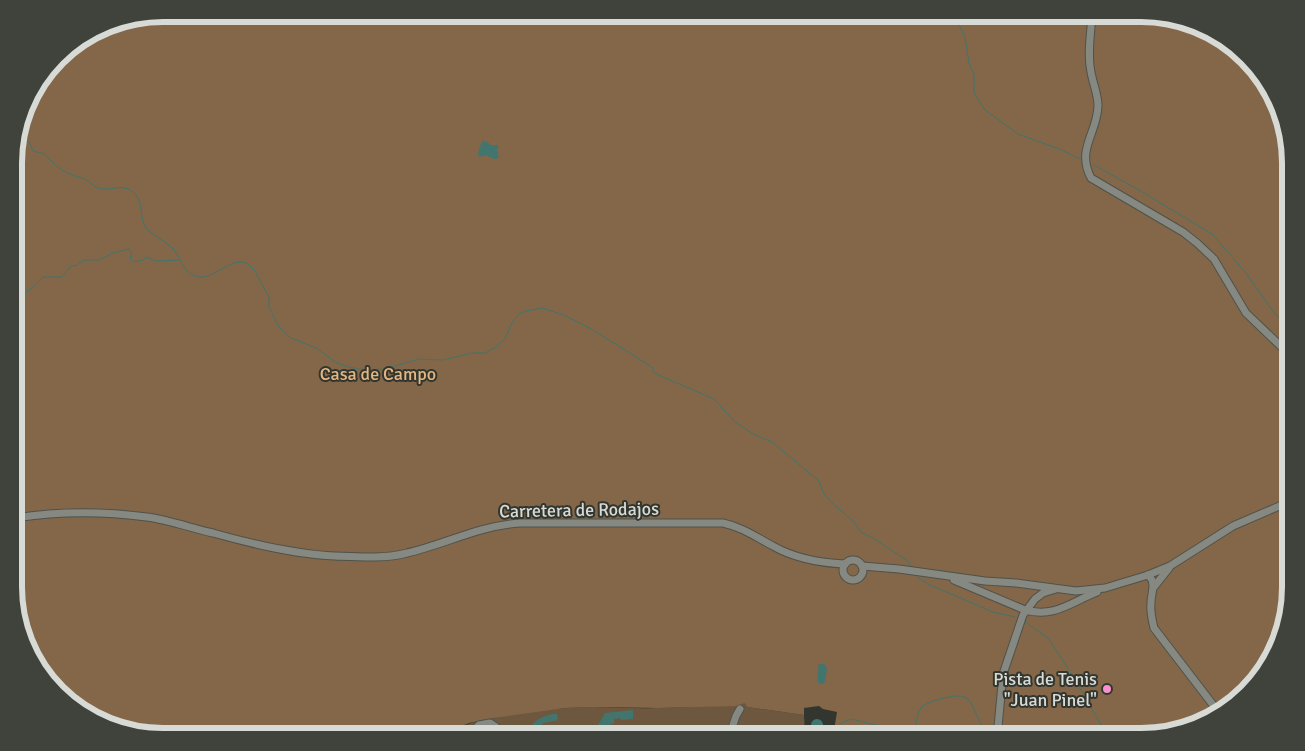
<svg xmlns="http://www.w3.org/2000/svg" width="1305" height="751" font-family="Signika,sans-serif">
	<rect width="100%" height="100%" fill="#32362e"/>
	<path fill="#6d573e" d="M744 703 747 707 804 715 805 735 809 737H434C479 715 544 708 594 707 615 707 635 709 656 708 685 708 714 705 744 703Z"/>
	<path fill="#836748" d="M164 14H1142L1217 34 1266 81 1291 154V597L1271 663 1217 717 1151 737H833L837 712 823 709 819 706 804 708V715L747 707 744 703 739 706 658 708 597 707 565 708 493 718 469 723 434 737H163L88 717 39 670 15 607V144L29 97 65 51 107 25Z"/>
	<g fill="#41756d">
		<path d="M482 141 487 142 491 145H497L499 147 497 150 499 158 494 159 486 155 479 157 478 153Z"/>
		<path d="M820 664H824L827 668 825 682 822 684 818 683C817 677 819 672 818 666Z"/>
		<path d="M633 710V719L621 720 620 718 614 719V723L605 727 606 730 623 733 624 736 631 734V737H605L601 734 598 725 605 713Z"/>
		<path d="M553 714H557L558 720 544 723 537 729V736L543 737H531C528 722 540 717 553 714Z"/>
		<circle cx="817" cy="725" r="6"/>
	</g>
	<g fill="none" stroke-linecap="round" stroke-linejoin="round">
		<g stroke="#41756d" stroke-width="1">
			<path d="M951 14 960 27 965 37 969 63 974 74V93L985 110 1018 134 1062 150 1080 159"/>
			<path d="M18 135 30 143 33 151 45 154C55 166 60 170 75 176 78 177 83 178 86 180 92 183 95 188 102 189 113 190 121 184 132 191 145 200 138 218 147 229 154 236 167 242 174 250 182 259 182 271 195 276 213 283 229 255 248 264L255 271 269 297V307L279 327 291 338 316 348 337 363 348 367 365 370 385 369 419 359 443 360 472 353H485L496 347 505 339 512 323 519 314 525 311 543 308 566 316 593 330 652 367 654 373 714 399 735 422 755 435 772 442 819 481 823 492 831 502 854 522 862 533 873 538 908 561 911 566"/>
			<path d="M1094 165 1139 190 1212 234 1246 273 1274 313 1291 328"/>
			<path d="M15 296 24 295 43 277H62L71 266 77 265 84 260H99L113 253 129 249 132 253 130 258 134 262 143 260 146 257 156 261 179 260"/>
			<path d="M917 577 928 584 993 612 1015 617"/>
			<path d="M1025 621 1032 627 1048 638 1076 681 1108 737"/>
			<path d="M1267 667 1276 646"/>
			<path d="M835 737 839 725 843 722 851 719 893 729 914 727C918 721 917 710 923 706 929 701 953 695 961 696 966 697 968 699 971 703L987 737"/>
		</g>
		<g stroke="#4f524c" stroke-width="9">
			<g id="minor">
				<path d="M1092 14C1091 33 1087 54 1091 72 1093 84 1098 94 1098 106 1097 134 1076 149 1091 178L1183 232 1197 243 1214 259 1246 313 1291 356"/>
				<path d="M15 518C59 511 102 511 147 517 169 520 191 528 213 533 252 544 294 554 335 556 358 557 385 559 407 553 446 544 478 526 520 523H723C742 527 756 537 773 546 794 558 821 563 845 564"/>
				<circle cx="853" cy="570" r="10"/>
				<path d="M862 566 899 569 985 581 1016 583 1076 591 1105 588 1148 575 1170 566 1233 526 1291 501"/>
				<path d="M1148 575C1157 583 1151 592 1151 603 1150 611 1152 620 1154 628L1220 714"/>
				<path d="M954 580 1025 610C1055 618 1071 602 1097 592"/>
				<path d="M1154 587 1169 568"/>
				<path d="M466 737 479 725 490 723 511 737"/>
				<path d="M729 737 736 716 740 709"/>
				<path d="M997 737 1003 674 1023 615 1035 599 1043 593 1056 589"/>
			</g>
		</g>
		<use href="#minor" stroke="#868981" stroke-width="7"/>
	</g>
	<circle fill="#f790cd" stroke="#32362e" stroke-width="2" cx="1107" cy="689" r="5"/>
	<g text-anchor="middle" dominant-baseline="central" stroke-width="4" stroke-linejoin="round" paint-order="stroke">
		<g font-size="18" fill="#e5b681" stroke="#32362e">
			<text x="378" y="374">Casa de Campo</text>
		</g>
		<g font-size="18" fill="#d8dad6" stroke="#32362e">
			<text transform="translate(579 510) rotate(-1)">Carretera de Rodajos</text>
		</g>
		<g font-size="18" fill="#d8dad6" stroke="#32362e" text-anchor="end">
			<text x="1097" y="679">Pista de Tenis<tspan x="1097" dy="21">"Juan Pinel"</tspan></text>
		</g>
	</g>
	<path d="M0 0H1305V751H0ZM163 22H1141A141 141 0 0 1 1282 163V587A141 141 0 0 1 1141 728H163A141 141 0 0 1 22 587V163A141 141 0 0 1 163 22Z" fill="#3f433b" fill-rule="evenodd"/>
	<path fill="none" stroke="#d8dad6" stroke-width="6" d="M163 22H1141A141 141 0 0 1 1282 163V587A141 141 0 0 1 1141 728H163A141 141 0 0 1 22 587V163A141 141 0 0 1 163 22Z"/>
</svg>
